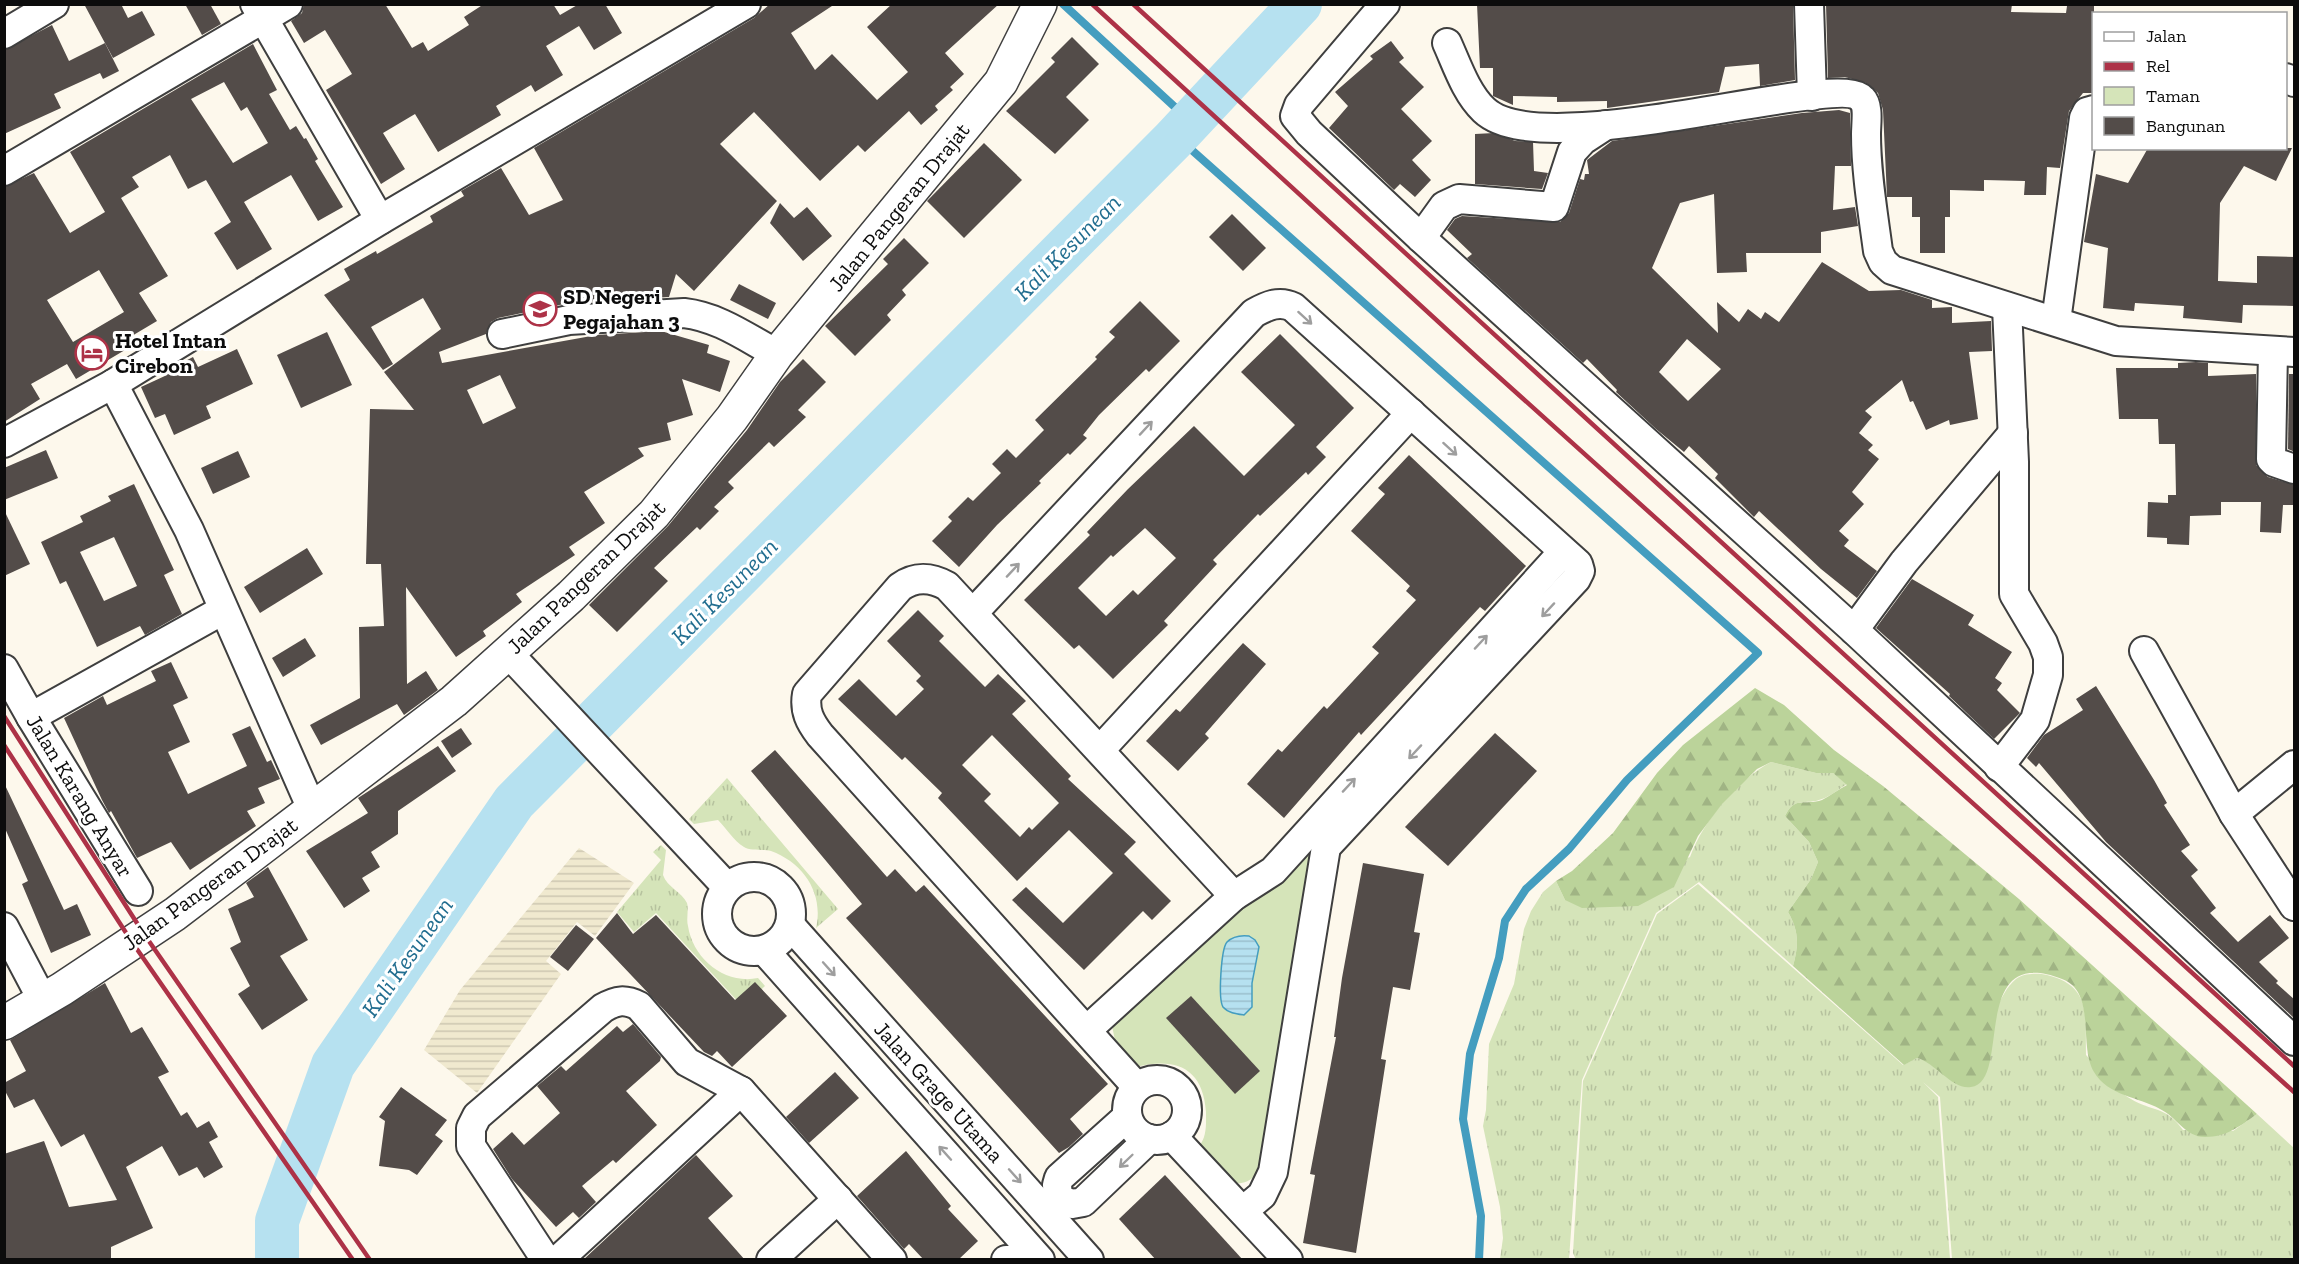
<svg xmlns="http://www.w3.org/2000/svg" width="2299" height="1264" font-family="'Zilla Slab',serif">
	<defs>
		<pattern id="farmland-rules" width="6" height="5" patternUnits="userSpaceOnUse" patternTransform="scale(1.5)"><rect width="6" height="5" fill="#f0e9cf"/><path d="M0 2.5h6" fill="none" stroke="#cdc7b1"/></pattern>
		<pattern id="grass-tufts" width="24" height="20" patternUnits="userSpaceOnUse" patternTransform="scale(1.5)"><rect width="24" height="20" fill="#d5e4b9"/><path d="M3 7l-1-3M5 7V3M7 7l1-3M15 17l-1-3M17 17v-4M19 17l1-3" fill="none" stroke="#b6c29e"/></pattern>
		<pattern id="forest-firs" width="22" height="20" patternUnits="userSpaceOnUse" patternTransform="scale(1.5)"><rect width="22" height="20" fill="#bbd39a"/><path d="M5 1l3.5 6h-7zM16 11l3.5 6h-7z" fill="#a0b484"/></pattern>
		<pattern id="water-rules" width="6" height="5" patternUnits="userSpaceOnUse" patternTransform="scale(1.5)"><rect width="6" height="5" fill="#b6e1f0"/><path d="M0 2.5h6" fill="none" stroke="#9bc0cd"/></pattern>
	</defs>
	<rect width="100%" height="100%" fill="#fdf8ec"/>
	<path fill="url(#farmland-rules)" d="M579 848 634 883 595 936 577 922 546 961 561 974 477 1093 424 1050 460 990Z"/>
	<g fill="url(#grass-tufts)">
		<path d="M1771 762 1816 773H1833L1847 784C1839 789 1831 796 1822 799 1805 806 1795 795 1785 816L1809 842 1818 862 1811 879 1788 912C1799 931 1799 945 1793 966L1699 882 1656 913 1582 1080 1569 1259H1500L1503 1238 1500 1207 1483 1126 1486 1110 1489 1044 1514 984 1524 929 1531 911 1543 892 1556 881 1565 900 1690 857C1704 820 1736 781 1771 762Z"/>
		<path d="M727 778 838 909 816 928C824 894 804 863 771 851 763 849 750 851 744 847 734 841 726 828 718 820L694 824 689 819Z"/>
		<path d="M661 845 666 850 663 875C667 887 682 892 687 903 689 909 686 919 688 926 693 959 725 985 758 978L765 986 743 1007 656 913 634 932 617 912 661 860 653 852Z"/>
		<path d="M1698 884 1903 1065 1917 1058 1929 1061 1940 1071C1958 1051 1981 1031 1995 1009 2002 999 2006 987 2016 979 2024 973 2038 973 2047 975 2092 986 2085 1016 2086 1055 2098 1067 2116 1091 2131 1099 2152 1112 2165 1105 2183 1130L2233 1131 2257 1114 2294 1148V1259H1952L1940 1097 1923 1082 1938 1097 1950 1259 1576 1260 1573 1253 1583 1081 1657 914Z"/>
	</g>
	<path fill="url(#forest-firs)" d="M1755 688 1784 705 1834 750 1883 786 2019 899 2257 1114C2240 1126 2227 1137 2205 1137 2185 1137 2177 1117 2160 1109 2139 1097 2108 1096 2094 1072 2078 1045 2097 992 2062 979 1967 942 2013 1082 1971 1087 1952 1090 1936 1063 1917 1058L1904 1065 1793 966C1799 945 1799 931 1788 912L1811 879 1818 862 1809 842 1785 816C1795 795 1805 806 1822 800 1830 796 1839 789 1847 785L1833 773H1816L1771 762 1757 769 1722 804 1698 836 1674 887 1638 906 1582 908 1565 900 1556 881 1572 871 1613 833 1657 773 1683 745Z"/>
	<path fill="#d5e4b9" d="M1308 853H1311L1263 1160C1257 1175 1251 1185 1233 1183L1198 1148C1207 1137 1206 1126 1206 1112 1203 1068 1176 1057 1136 1067L1116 1045 1112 1026 1240 908 1281 883Z"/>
	<path fill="url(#water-rules)" stroke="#449dbf" stroke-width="1.5" d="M1249 936 1255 940 1259 947 1252 983V1007L1244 1015C1237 1014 1228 1013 1223 1007 1218 999 1221 949 1227 942 1233 936 1240 935 1249 936Z"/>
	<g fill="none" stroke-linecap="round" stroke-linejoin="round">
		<g stroke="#449dbf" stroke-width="8">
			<path d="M1063 4 1190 121"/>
			<path d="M1176 136 1758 653 1627 780 1569 849 1526 889 1505 921 1499 958 1470 1054 1463 1119 1481 1216 1479 1260"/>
		</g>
		<path stroke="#b6e1f0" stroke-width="44" d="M277 1260V1221L333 1065 514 802 1173 140 1300 4"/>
	</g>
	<g fill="#534c49" fill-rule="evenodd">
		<path d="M84 4H121L128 18 142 11 155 35 113 58Z"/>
		<path d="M185 4H210L221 24 202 35Z"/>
		<path d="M304 4H385L412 48 423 42 428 51 469 25 464 17 484 4H553L560 15 579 4H605L622 33 594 50 579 26 546 46 563 75 535 92 531 85 496 106 501 115 438 152 415 114 383 133 405 169 381 184 326 90 352 74 325 30 304 43 291 21 302 13Z"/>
		<path d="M770 4H835L791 33 815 70 832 54 877 100 908 72 867 27 892 4H999L945 53 964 74 950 87 953 90 935 106 938 110 921 125 909 111 865 152 858 145 820 181 754 112 720 144 777 201 694 291 676 274 669 297 585 302 583 297 564 304 498 318 491 322 486 334 439 352 442 363 597 335 661 331 709 345 707 353 730 361 720 392 682 379 693 415 667 423 671 440 638 448 644 456 584 492 605 523 569 547 575 555 516 594 522 602 483 631 486 636 456 657 406 587 407 684 426 671 438 690 404 715 397 704 321 745 310 725 360 698 359 627 384 626 381 564H366L370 409 414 410 384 372 441 329 423 298 371 327 393 364 383 370 324 295 350 280 344 269 376 251 377 254 433 222 430 216 464 196 461 191 501 168 529 215 563 200 534 148 754 18ZM500 375 516 408 483 424 467 390Z"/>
		<path d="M1477 4H1793L1795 80 1760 86 1759 64 1725 67 1719 92 1607 108V101L1557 102V97L1513 96V105L1493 96V68H1480Z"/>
		<path d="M1826 4H2012L2011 12 2066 13 2067 6H2094V93H2083L2069 111 2060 168 2047 167 2046 195H2024L2025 181 1984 180V191L1950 190V217H1945V253H1920V217H1912V197H1887L1883 110 1878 93 1866 83 1845 77 1828 78Z"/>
		<path d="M52 25 69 61 105 43 119 71 103 79 100 73 54 94 61 108 4 134V50Z"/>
		<path d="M1072 37 1099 64 1066 97 1089 120 1055 154 1006 111 1055 62 1051 58Z"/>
		<path d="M1391 41 1404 58 1399 62 1424 87 1401 109 1432 141 1412 160 1431 180 1415 197 1400 184 1394 190 1329 128 1348 106 1335 92 1373 59 1370 56Z"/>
		<path d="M253 44 277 90 269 94 290 130 296 126 304 139 306 138 318 159 315 161 343 207 318 221 291 175 244 202 272 249 237 270 214 233 231 222 206 180 188 189 170 155 132 177 139 187 121 198 168 276 139 293 157 321 120 343 125 350 76 379 67 364 31 384 40 399 4 422V187L34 173 70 233 105 212 70 152ZM224 82 241 111 247 107 268 143 233 163 191 99ZM99 270 124 312 73 342 47 300Z"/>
		<path d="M1839 110 1850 113 1851 166H1835L1833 210 1855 207 1858 226 1821 232V253H1746L1747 272 1717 273 1714 194 1680 203 1652 268 1718 333 1717 302 1739 322 1748 309 1761 319 1765 312 1779 322 1822 262 1869 291 1901 290 1932 300V308L1952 307V323L1991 321 1992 351 1969 352 1978 419 1950 425 1949 420 1926 430 1913 401 1910 402 1902 380 1865 411 1872 417 1859 433 1873 445 1868 450 1879 459 1852 492 1864 504 1839 531 1849 540 1844 546 1877 571 1857 598 1821 569 1759 511 1754 517 1715 478 1718 474 1689 446 1684 452 1656 429 1616 392 1617 390 1587 359 1583 363 1467 258 1472 254 1447 230 1455 219 1462 216 1560 222 1569 213 1580 179 1584 180 1585 174H1589L1587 160 1612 141 1802 113ZM1687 339 1721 369 1688 401 1659 372Z"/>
		<path d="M1494 133 1515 141 1533 142 1534 171 1548 173 1542 189 1475 184V134Z"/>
		<path d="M984 143 1022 180 964 238 927 201Z"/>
		<path d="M2148 148H2292L2276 181 2244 166 2220 203 2218 281 2257 283V256L2295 257V306L2243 305 2242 323 2183 318 2184 306 2135 303 2134 311 2103 308 2108 248 2084 242 2096 174 2128 183Z"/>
		<path d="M780 203 794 218 807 207 832 236 803 261 770 223Z"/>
		<path d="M1232 214 1266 248 1243 271 1209 237Z"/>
		<path d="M904 238 929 263 902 290 906 295 887 315 891 320 855 356 825 326 888 264 883 259Z"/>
		<path d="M739 284 776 303 768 319 730 300Z"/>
		<path d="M1140 301 1180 341 1149 372 1146 369 1099 415 1083 435 1087 438 1070 455 1068 453 1039 481 1041 483 997 525 959 567 932 541 952 521 948 517 968 497 973 501 1001 473 992 464 1007 449 1016 458 1044 430 1035 420 1097 359 1095 357 1115 337 1109 332Z"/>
		<path d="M327 332 352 385 301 408 277 355Z"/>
		<path d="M1280 334 1354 408 1316 447 1326 457 1308 475 1306 472 1260 516 1258 514 1213 560 1217 564 1164 621 1168 625 1113 679 1079 645 1074 649 1024 600 1090 535 1087 532 1128 489 1194 426 1244 476 1295 425 1241 372ZM1145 528 1176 558 1138 595 1133 590 1106 616 1078 588 1111 555 1113 557Z"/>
		<path d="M237 349 253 384 206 406 211 418 174 435 165 414 155 418 141 387 167 375 166 371 193 357 198 367Z"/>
		<path d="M803 359 826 382 798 410 806 417 774 447 769 442 728 482 734 488 714 507 719 511 700 530 697 527 654 568 668 581 617 632 589 605 668 526 747 430 780 382Z"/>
		<path d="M2196 362 2208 363V376L2256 374V465L2268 477 2295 485V505H2283L2281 533 2260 532 2261 502H2221V515L2190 516 2189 545 2167 544V538L2147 537 2148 502 2168 503V495H2176L2175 444H2159L2158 419H2119L2116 368H2178V363Z"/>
		<path d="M2289 374H2295V452L2288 449Z"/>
		<path d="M46 450 58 478 4 500V468Z"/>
		<path d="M238 451 250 477 213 494 201 468Z"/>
		<path d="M1409 455 1526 566 1485 611 1480 607 1361 735 1359 732 1284 818 1247 784 1278 749 1282 752 1324 706 1327 709 1379 653 1372 647 1416 600 1406 591 1410 586 1351 531 1385 494 1378 488Z"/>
		<path d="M134 484 174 570 164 575 182 614 145 635 140 626 97 647 66 581 60 584 41 542 83 522 80 516 111 501 108 496ZM114 537 137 586 104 601 80 552Z"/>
		<path d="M4 510 30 564 4 576Z"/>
		<path d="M307 548 323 574 260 613 244 587Z"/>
		<path d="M1912 579 1974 615 1968 625 2012 652 1995 678 2002 683 1997 690 2020 713 1994 739 1949 696 1950 694 1876 628Z"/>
		<path d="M918 610 944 636 939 641 985 687 998 674 1026 701 1012 714 1071 776 1068 779 1136 842 1124 854 1171 901 1152 920 1143 911 1084 970 1012 900 1026 887 1063 923 1113 873 1069 830 1017 881 938 798 942 793 905 757 902 760 838 699 859 679 896 716 924 689 916 681 921 676 887 641ZM992 735 1059 803 1032 830 1029 827 1020 837 984 801 991 794 962 765Z"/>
		<path d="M305 638 316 656 283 677 272 658Z"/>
		<path d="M1243 643 1266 664 1205 734 1209 738 1178 771 1146 741 1176 709 1180 712Z"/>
		<path d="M171 662 188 698 173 705 190 742 168 752 188 794 247 766 232 734 250 726 267 762 271 760 280 779 258 788 265 803 247 811 256 826 190 870 171 842 137 858 111 811 109 813 102 800 64 718 103 696 107 705 156 681 151 671Z"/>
		<path d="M2096 686 2154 780 2167 803 2164 805 2190 845 2181 851 2198 870 2191 876 2216 908 2210 913 2238 942 2270 915 2289 938 2259 962 2278 981 2276 983 2295 1000V1019L2106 842 2039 763 2036 767 2027 758 2044 735 2083 710 2076 699Z"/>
		<path d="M461 728 472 744 452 758 441 741Z"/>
		<path d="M1495 733 1537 771 1448 866 1405 827Z"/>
		<path d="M438 746 456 771 398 811V834L371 852 380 867 362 878 370 891 344 908 306 851 368 813 358 798Z"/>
		<path d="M775 750 887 877 895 869 916 892 924 885 1108 1084 1070 1119 1083 1134 1069 1147 1059 1153 846 918 862 904 751 771Z"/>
		<path d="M4 783 64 910 77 904 91 935 51 953 22 884 28 881 4 826Z"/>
		<path d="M1363 863 1424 874 1414 932 1420 933 1410 990 1393 987 1381 1059 1386 1060 1356 1253 1303 1243 1315 1175 1310 1174 1336 1037H1334L1342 978Z"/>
		<path d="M268 867 308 940 280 956 308 1000 262 1030 238 994 250 986 230 948 241 942 228 909 254 897 246 883Z"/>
		<path d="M617 913 633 934 656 915 735 1000 755 982 787 1016 732 1067 717 1051 712 1056 704 1052 596 938Z"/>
		<path d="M576 925 594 939 568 971 550 957Z"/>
		<path d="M105 983 131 1033 142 1027 169 1072 158 1077 181 1116 187 1112 197 1128 209 1121 218 1137 209 1142 223 1167 204 1178 197 1167 179 1176 162 1146 126 1167 153 1228 111 1247V1260H4V1154L44 1141 69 1207 117 1200 84 1134 61 1147 34 1099 14 1108 4 1089V1083L26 1071 10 1040Z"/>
		<path d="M1191 996 1260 1071 1235 1094 1166 1018Z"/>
		<path d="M633 1024 661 1057 660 1061 626 1091 657 1125 616 1163 613 1160 582 1186 596 1202 579 1218 573 1212 556 1227 512 1179 493 1149 512 1132 524 1145 560 1113 537 1086 561 1066 566 1071 617 1026 623 1032Z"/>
		<path d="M835 1072 859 1098 809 1143 786 1117Z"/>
		<path d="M401 1087 447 1120 435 1135 443 1141 417 1175 409 1170 379 1166 385 1121 379 1117Z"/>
		<path d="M906 1151 951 1206 948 1209 978 1241 958 1260H924L909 1244 904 1249 857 1196Z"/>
		<path d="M696 1155 733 1196 708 1218 745 1260H583Z"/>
		<path d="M1165 1175 1211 1225 1243 1260H1156L1119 1219Z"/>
	</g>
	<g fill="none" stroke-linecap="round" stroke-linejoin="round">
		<g stroke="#3f3f3f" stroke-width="32">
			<g id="minor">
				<path d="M255 4 380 220"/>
				<path d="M1385 4 1299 105 1295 116 1309 133 1421 238 1854 630 2294 1041"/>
				<path d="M1809 4 1812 96"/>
				<path d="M4 34 54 4"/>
				<path d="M1447 43C1457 65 1466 93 1484 110 1543 166 1836 70 1862 99 1869 106 1866 124 1866 134 1866 173 1873 213 1878 251L1883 262 1892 270 2116 341 2294 352"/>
				<path d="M2286 78 2294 82"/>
				<path d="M4 171 288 4"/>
				<path d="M1421 238 1444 206 1459 199 1554 207 1572 152 1583 140 1606 125"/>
				<path d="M2056 321 2084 118 2087 112 2094 110"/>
				<path d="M502 334 569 320 684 313C719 317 747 338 777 354"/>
				<path d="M2273 351 2271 459 2274 462 2294 469"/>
				<path d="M113 384 189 530 312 809"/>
				<path d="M4 443 113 384 380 220 746 4"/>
				<path d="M973 613 1254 313C1267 306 1279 300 1293 307L1578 564 1580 571 1576 579 1326 847 1273 1172 1262 1195 1243 1211"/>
				<path d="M1854 630 1904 562 2013 433"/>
				<path d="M2144 651 2234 814 2294 906"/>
				<path d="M509 654 727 887"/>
				<path d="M4 669 31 717 138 891"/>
				<path d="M31 717 223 610"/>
				<path d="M1100 750 1411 413"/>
				<path d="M1999 767 2035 720 2048 675V657L2043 643 2014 594V462L2007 307"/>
				<path d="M2234 814 2294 765"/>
				<circle cx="754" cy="914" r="37"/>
				<path d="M790 925 1089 1260"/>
				<path d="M4 927 43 1001"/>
				<path d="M764 950 1040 1260"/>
				<path d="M1087 1030 1234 896 1273 871 1563 552"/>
				<circle cx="1157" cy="1110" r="30"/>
				<path d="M1137 1087 820 735C810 722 804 711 807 694L900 587C915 576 931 577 947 586L1234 896"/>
				<path d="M1172 1136 1288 1260"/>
				<path d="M1058 1199 1072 1204 1083 1202 1149 1139"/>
				<path d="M1058 1199 1057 1185 1059 1178 1127 1117"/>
				<path d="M546 1260 471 1146V1128L477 1116 603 1008C617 1000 625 999 639 1006L687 1062 741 1091 892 1260"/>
				<path d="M558 1260 741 1091"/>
				<path d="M771 1260 838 1199"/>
				<path d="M1006 1260H1017"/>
			</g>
		</g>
		<g stroke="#3f3f3f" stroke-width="36">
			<path id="tertiary" d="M4 1023 62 989 175 914 454 701 571 596 654 514 732 418 777 354 1001 82 1040 4"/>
		</g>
		<use href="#minor" stroke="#fff" stroke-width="28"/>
		<use href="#tertiary" stroke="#fff" stroke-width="33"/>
		<g stroke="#ad3247" stroke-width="4.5">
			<path d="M1092 4 1480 360 2294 1092"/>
			<path d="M1133 4 2294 1066"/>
			<path d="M4 716 144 934 370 1260"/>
			<path d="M4 745 132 942 353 1260"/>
		</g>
	</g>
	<defs><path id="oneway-shaft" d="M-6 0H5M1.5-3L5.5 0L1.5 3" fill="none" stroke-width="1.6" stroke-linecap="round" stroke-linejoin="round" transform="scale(1.5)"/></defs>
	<g stroke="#9e9e9e">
		<use href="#oneway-shaft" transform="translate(1305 318) rotate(42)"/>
		<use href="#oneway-shaft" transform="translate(1146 428) rotate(-47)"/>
		<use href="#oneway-shaft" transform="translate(1450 449) rotate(42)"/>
		<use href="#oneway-shaft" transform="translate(1013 570) rotate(-47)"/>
		<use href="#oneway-shaft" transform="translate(1548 610) rotate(133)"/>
		<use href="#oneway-shaft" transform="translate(1481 642) rotate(-47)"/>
		<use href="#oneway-shaft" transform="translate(1415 752) rotate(133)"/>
		<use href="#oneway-shaft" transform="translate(1349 785) rotate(-47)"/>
		<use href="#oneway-shaft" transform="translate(829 969) rotate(48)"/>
		<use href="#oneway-shaft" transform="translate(945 1153) rotate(-132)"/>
		<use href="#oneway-shaft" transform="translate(1126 1161) rotate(136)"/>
		<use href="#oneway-shaft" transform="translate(1015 1176) rotate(48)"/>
	</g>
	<defs>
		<g id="school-ring" transform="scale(1.725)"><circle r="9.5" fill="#fff" stroke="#ad3247" stroke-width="1.5"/><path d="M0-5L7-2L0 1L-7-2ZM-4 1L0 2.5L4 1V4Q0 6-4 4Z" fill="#ad3247"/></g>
		<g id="hotel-ring" transform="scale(1.725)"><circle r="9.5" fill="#fff" stroke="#ad3247" stroke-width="1.5"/><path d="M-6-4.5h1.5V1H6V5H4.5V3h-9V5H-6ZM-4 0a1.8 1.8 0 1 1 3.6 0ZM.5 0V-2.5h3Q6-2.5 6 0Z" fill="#ad3247"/></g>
	</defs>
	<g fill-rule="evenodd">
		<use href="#school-ring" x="540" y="309"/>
		<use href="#hotel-ring" x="92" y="353"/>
	</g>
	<g text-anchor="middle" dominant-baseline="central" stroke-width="6" stroke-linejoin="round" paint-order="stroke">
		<g font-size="22" fill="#0c0c0c" stroke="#fff">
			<text transform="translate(899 207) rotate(-51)">Jalan Pangeran Drajat</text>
			<text transform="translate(586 577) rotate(-44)">Jalan Pangeran Drajat</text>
			<text transform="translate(80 796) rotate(59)">Jalan Karang Anyar</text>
			<text transform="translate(210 884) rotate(-36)">Jalan Pangeran Drajat</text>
			<text transform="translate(939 1092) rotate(48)">Jalan Grage Utama</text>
		</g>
		<g font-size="22" font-weight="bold" fill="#0c0c0c" stroke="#fff" text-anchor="start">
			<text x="563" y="296">SD Negeri<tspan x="563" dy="25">Pegajahan 3</tspan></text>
			<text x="115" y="340">Hotel Intan<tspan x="115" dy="25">Cirebon</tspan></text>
		</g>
		<g font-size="24" font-style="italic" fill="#226e90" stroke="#fff">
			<text transform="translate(1067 247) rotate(-45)">Kali Kesunean</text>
			<text transform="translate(724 591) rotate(-45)">Kali Kesunean</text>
			<text transform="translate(407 957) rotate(-55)">Kali Kesunean</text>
		</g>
	</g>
	<rect width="2299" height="1264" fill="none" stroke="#0c0c0c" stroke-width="12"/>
	<rect x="2092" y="12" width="195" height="138" fill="#ffffff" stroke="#9e9e9e" stroke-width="1.5"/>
	<rect x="2104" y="32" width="30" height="9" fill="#ffffff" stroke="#9e9e9e" stroke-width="1.5"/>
	<text x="2146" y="42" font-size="18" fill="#0c0c0c">Jalan</text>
	<rect x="2104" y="62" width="30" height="9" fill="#ad3247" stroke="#9e9e9e" stroke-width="1.5"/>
	<text x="2146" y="72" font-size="18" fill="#0c0c0c">Rel</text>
	<rect x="2104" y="87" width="30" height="18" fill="#d5e4b9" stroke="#9e9e9e" stroke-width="1.5"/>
	<text x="2146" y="102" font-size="18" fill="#0c0c0c">Taman</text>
	<rect x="2104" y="117" width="30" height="18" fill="#534c49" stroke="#9e9e9e" stroke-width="1.5"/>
	<text x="2146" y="132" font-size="18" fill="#0c0c0c">Bangunan</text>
</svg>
